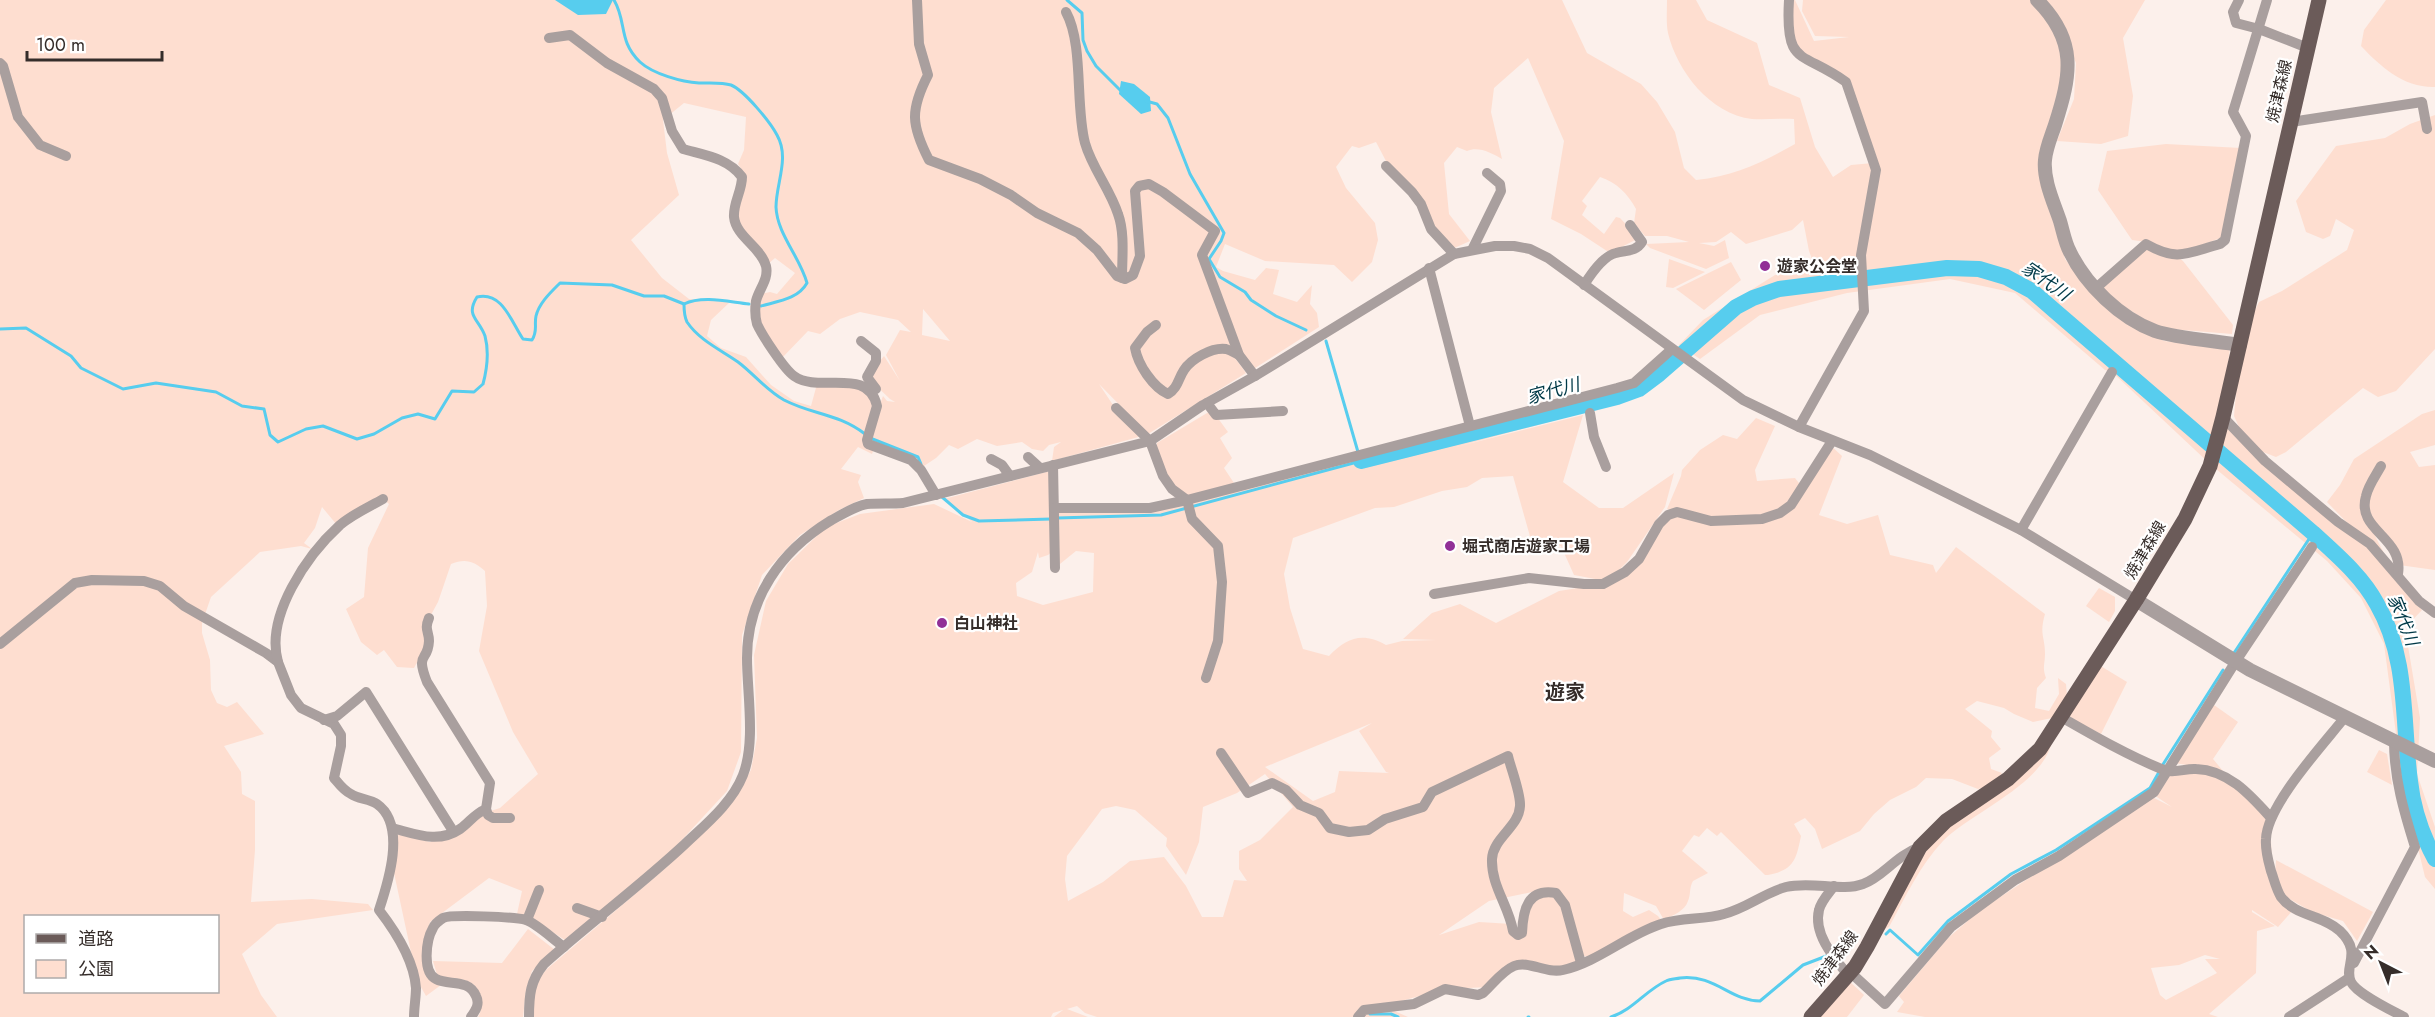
<svg xmlns="http://www.w3.org/2000/svg" width="2435" height="1017" font-family="Jost,'Noto Sans JP',sans-serif">
	<rect width="100%" height="100%" fill="#fcf0eb"/>
	<g fill="#feded0" fill-rule="evenodd">
		<path d="M0 0H1562L1587 53 1641 84 1657 102 1675 132 1684 168 1696 180C1735 176 1761 163 1795 144L1794 119C1780 118 1766 120 1752 119 1710 114 1677 71 1668 33 1666 23 1667 11 1667 0H1696L1707 20 1757 43 1769 85 1800 98 1815 147 1833 177 1851 165 1873 163 1842 79 1803 58 1787 30 1789 0H1795L1814 41 1849 37 1815 36 1802 11 1803 0H2145L2123 38 2133 96 2128 136 2101 144 2057 141 2074 99 2076 63 2058 21 2066 66 2043 165 2065 259 2079 277 2131 324 2164 341 2230 349 2220 416 2244 438 2234 416 2241 338 2259 302 2282 291 2347 250 2354 230 2336 219 2330 236 2323 239 2306 232 2296 201 2336 146 2385 138 2410 124 2435 115V349L2396 391 2378 397 2363 388 2286 452 2276 457 2263 452 2249 443 2365 541 2327 502 2340 485 2354 459 2422 414 2435 410V445L2410 452 2419 467 2435 465V570L2399 565 2368 522 2390 565 2384 561 2422 610 2405 628 2420 718 2417 774 2435 827V889L2425 877 2403 786 2384 644 2361 598 2327 561 2210 464 2112 372 2105 370 2015 293 1950 279 1847 293 1760 315 1700 359 1679 345 1703 320 1775 275 1844 265 1815 267 1809 251 1803 220 1792 230 1746 244 1731 232 1716 242 1699 243 1714 246 1725 240 1729 258 1706 269 1650 248 1646 244 1689 242 1667 236H1645L1634 223 1636 209C1628 194 1616 182 1600 177L1582 201 1587 206 1582 215 1604 234 1616 217 1620 218 1639 238 1610 253 1581 234 1551 219 1564 141 1528 58 1494 88 1491 112 1502 159C1492 153 1478 146 1467 151L1457 147 1444 163 1449 214 1470 241 1450 250 1387 163 1376 142 1359 148 1352 146 1336 167 1346 188 1375 223 1378 240 1372 262 1352 282 1334 265 1265 261 1225 244 1216 267 1223 271 1255 280 1266 268 1279 270 1273 294 1297 302 1312 285 1310 304 1317 313 1319 327 1252 370 1239 348 1241 344 1232 354 1246 373 1148 434 1099 384 1113 405 1142 436 1052 461 1054 447 1061 442 1049 445 1043 451 1032 449 1022 442 997 446 977 439 958 449 949 445 936 458 924 466 874 448 872 454 858 447 841 469 861 475 858 482 864 498 839 510 800 535 762 575 742 635 741 752 727 791 667 856 565 940 530 918 517 914 522 891 489 878 430 922 423 952 441 985 426 996 417 980 394 873 396 834 430 842 478 815 500 808 538 774 513 732 479 651 487 606 485 571C474 561 465 558 451 564L438 602 426 624 428 642 414 668 397 667 384 650 377 655 361 642 346 609 364 597 368 548 389 504 383 499 337 525 322 507 315 528 304 543 312 549 301 546 260 552 211 597 202 623V633L210 660 211 690 217 703 227 707 237 702 264 734 224 746 241 772 242 794 255 801V850L251 902 312 899 368 904 373 910 277 924 242 954 261 995 277 1017H0ZM684 103 746 117 744 150 738 164 745 174 734 218 767 265 775 258 795 273 777 294 770 292 761 294 759 322 782 358 808 331 820 334 840 319 860 312 898 320 911 332 900 330 886 355 900 381 884 356 867 377 890 399 895 402 887 401 883 396 870 432 876 399 852 383 817 384 811 406 794 401 771 385 746 357 721 348 707 336 711 320 730 302 689 299 662 278 631 240 679 195 667 153 663 120ZM923 309 950 341 922 335ZM26 916H218V992H26Z"/>
		<path d="M2386 0H2435V87C2404 88 2381 67 2361 46L2364 30Z"/>
		<path d="M2166 144 2241 148 2223 237 2175 255 2183 261 2233 325 2232 334 2158 328 2100 291 2147 242 2132 240 2098 190 2107 151Z"/>
		<path d="M1669 259 1705 272 1673 288 1666 287Z"/>
		<path d="M1731 262 1741 280 1704 310 1676 289Z"/>
		<path d="M1668 355 1678 366 1639 394 1608 406 1456 447 1583 415 1563 482 1599 508H1623L1674 473 1665 507 1627 562 1610 579 1625 572 1652 536 1677 511 1667 509 1681 476 1682 470 1700 450 1723 435 1737 439 1756 418 1775 426 1755 470 1757 481 1795 478 1802 487 1829 444 1842 456 1819 515 1847 524 1878 515 1890 555 1933 565 1936 573 1956 547 2045 614C2039 635 2045 636 2045 654 2045 664 2042 667 2046 678L2037 688 2035 708 2049 711 2059 694 2058 678 2066 684 2067 696 2052 718 2033 722 2014 714 2004 708 1977 701 1965 709 1992 731 1991 737 2001 749 1989 758 1991 769 2002 773 1992 785 1978 789 1952 779 1926 778 1916 787 1890 800 1874 814 1860 831 1822 849 1815 829 1805 818 1794 824 1801 836C1796 860 1794 870 1768 875H1765L1721 832 1717 836 1707 828 1699 837 1694 835 1682 851 1708 873 1693 881C1689 888 1691 894 1688 901 1685 911 1673 915 1664 920L1656 906 1624 893 1623 911 1633 917 1649 910 1658 916 1664 924 1594 957 1583 956 1580 962 1552 968 1511 967 1489 987 1445 989 1383 1006 1408 1017H1097L1085 1013 1077 1006 1067 1009 1088 1017H1054L1063 1010 1053 1013 1051 1017H533L535 983 547 969 668 866 734 799 751 770 757 738 754 655 766 601 788 564 826 527 860 514 934 504 972 522 944 499 1050 471 1052 506 1128 509 1187 500C1174 485 1154 465 1157 443L1212 410 1228 432 1220 438 1232 458 1224 468 1236 486 1634 384ZM1513 476 1531 540 1561 546 1574 575 1606 581 1603 584 1559 591 1496 623 1460 604 1432 613 1403 639 1436 640 1402 641 1386 645C1363 632 1347 637 1329 656L1303 649 1290 608 1284 574 1293 538 1375 508 1394 507 1442 491 1467 487 1482 478ZM1054 550 1055 568 1076 551 1094 553 1093 592 1043 605 1017 596 1016 583 1032 572 1038 552 1039 558 1048 555ZM1372 723 1359 731 1386 772 1389 773 1339 771 1335 792 1313 801 1265 767ZM1265 774 1293 807 1260 840 1239 851V869L1247 881 1234 880 1223 917H1202L1186 886 1164 857 1130 861 1103 882 1068 901 1065 879 1067 856 1102 809 1116 806 1135 810 1167 838 1166 846 1186 875 1199 842 1203 807 1237 793ZM1551 888 1527 904 1517 934 1512 924 1479 922 1439 935 1489 901Z"/>
		<path d="M2099 588 2115 597V611L2109 622 2086 606Z"/>
		<path d="M2099 665 2127 682 2101 734 2067 717Z"/>
		<path d="M2214 705 2238 722 2213 759 2223 771 2175 763Z"/>
		<path d="M2052 741C2044 784 1972 812 1943 841 1920 865 1905 898 1889 927L1881 931 1932 840Z"/>
		<path d="M2379 750 2387 754 2392 785 2367 772Z"/>
		<path d="M2200 769 2224 777 2270 816 2273 889 2294 909 2278 927 2252 910V912L2275 926 2257 931 2256 973 2209 1014 2218 1017H1925L1897 1012 1904 1002 1899 996 1947 939 1979 911 2152 797 2172 807 2154 795 2169 775ZM2205 955 2220 959H2205L2217 973 2166 1000 2160 995 2151 968 2179 965Z"/>
		<path d="M2276 860 2373 912 2357 941 2343 921 2312 912 2283 895 2275 875Z"/>
		<path d="M528 929 555 950 532 971 526 990 523 1017H478C481 1012 481 1009 481 1003 482 979 457 977 438 978L433 961 502 963Z"/>
		<path d="M1848 980 1864 995 1847 1017H1818Z"/>
	</g>
	<g fill="#57cdee">
		<path d="M555 0H613L606 14 578 15Z"/>
		<path d="M1121 81 1134 84 1150 97 1151 111 1141 114 1119 94Z"/>
	</g>
	<g fill="none" stroke-linecap="round" stroke-linejoin="round">
		<g stroke="#57cdee" stroke-width="3">
			<path d="M614 0C627 22 618 41 640 62 653 74 682 82 699 83 710 83 722 82 731 85 745 91 770 122 777 135 790 158 776 183 776 207 777 234 800 257 807 283 798 299 779 301 761 306"/>
			<path d="M1067 0 1082 13 1083 40 1087 51 1096 66 1121 91"/>
			<path d="M1146 101 1157 104 1168 118 1190 174 1224 233 1221 241 1209 259 1220 277 1245 292 1251 300 1276 316 1306 330"/>
			<path d="M684 304C684 311 684 316 687 322 699 340 721 350 738 362 754 374 766 390 784 400 813 415 837 413 865 434"/>
			<path d="M0 329 26 328 71 356 81 368 123 389 156 383 216 392 242 406 264 409 270 435 278 442 306 429 323 426 357 439 374 434 402 418 418 414 435 419 452 391 474 392 483 384C487 369 489 351 485 336 479 319 465 316 477 297 502 291 511 321 523 339L532 340C538 331 534 325 536 316 539 303 551 292 560 283L612 285 644 296H664L684 304C703 295 729 302 749 304"/>
			<path d="M1326 341 1358 452"/>
			<path d="M870 438 918 457 921 464"/>
			<path d="M942 497 963 515 979 521 1051 519"/>
			<path d="M1057 518 1161 515 1361 461 1360 458"/>
			<path d="M2234 653 2313 533"/>
			<path d="M2162 766 2223 670"/>
			<path d="M1886 934 1890 930 1918 955 1948 921 2011 874 2056 850 2150 788 2159 772"/>
			<path d="M1370 1014H1391L1398 1017"/>
			<path d="M1528 1017H1529"/>
			<path d="M1611 1017C1633 1010 1646 990 1666 981 1670 979 1676 979 1680 978 1715 974 1730 1001 1760 1001L1803 965 1829 955"/>
		</g>
		<path stroke="#57cdee" stroke-width="16" d="M1361 461 1617 397 1639 389 1659 374 1736 307 1753 298 1779 289 1947 268 1979 269 2006 277 2032 291 2055 311 2313 533C2337 555 2362 576 2377 604 2409 659 2402 721 2410 781 2413 808 2422 835 2435 859"/>
		<g stroke="#a99f9e" stroke-width="10">
			<path d="M917 0 919 44 928 75C910 110 911 125 929 160L980 179 1011 195 1037 213 1078 233 1097 250 1117 276 1125 279 1133 275 1140 256 1135 191 1139 186 1149 184 1163 192 1215 231 1202 255 1239 355 1255 376"/>
			<path d="M1789 0C1785 67 1801 50 1846 82L1876 170 1861 255 1864 311 1799 427"/>
			<path d="M2239 0 2233 12 2236 23 2259 29 2308 48"/>
			<path d="M1066 12C1084 45 1075 106 1085 143 1092 168 1110 189 1118 214 1125 233 1122 258 1122 278"/>
			<path d="M549 38 570 35 607 63 654 89 662 98 672 131 683 149C704 155 728 158 742 177 742 191 733 203 734 217 736 237 761 247 766 266 769 279 759 289 756 301 755 308 755 317 757 324 762 335 784 369 794 376 819 394 868 366 877 406L867 440 868 444 911 460 921 470 936 495"/>
			<path d="M0 63 3 66 18 117 40 145 66 156"/>
			<path d="M2291 122 2422 102 2427 129"/>
			<path d="M1386 166 1412 192 1421 204 1431 229 1454 254"/>
			<path d="M1472 250 1501 191 1500 184 1487 173"/>
			<path d="M1429 268 1470 426"/>
			<path d="M1584 285C1591 274 1603 256 1616 253 1626 250 1636 252 1642 242L1630 225"/>
			<path d="M2096 288 2146 244C2178 262 2187 253 2220 244L2225 240 2246 136 2233 112 2267 0"/>
			<path d="M1156 325 1147 332 1135 348C1138 365 1153 387 1168 394 1178 388 1178 379 1184 370 1191 359 1212 347 1226 349 1230 350 1235 353 1239 355"/>
			<path d="M861 341 876 353V361L867 377 876 389"/>
			<path d="M1207 403 1216 415 1283 411"/>
			<path d="M1116 408 1150 441 1163 476 1172 489 1187 500 1192 519 1218 546 1222 582 1218 641 1206 678"/>
			<path d="M1590 413 1594 437 1606 467"/>
			<path d="M2223 417 2265 461 2338 522 2370 544 2419 601 2435 613"/>
			<path d="M1028 457 1040 468"/>
			<path d="M991 459 1002 465 1010 476"/>
			<path d="M1053 465 1055 568"/>
			<path d="M2381 466C2376 475 2368 486 2366 496 2356 531 2404 537 2398 574"/>
			<path d="M1054 508H1150L1187 500 1617 388 1634 383 1672 349"/>
			<path d="M2021 530 2112 372"/>
			<path d="M1434 594 1529 578 1584 584H1603L1625 572 1639 559 1659 524 1668 515 1677 512 1711 521 1762 519 1780 513 1791 505 1832 441"/>
			<path d="M429 618C424 630 429 631 429 641 428 663 415 651 427 682L490 783 486 809 488 815 493 818H510"/>
			<path d="M0 644 75 583 92 580 144 581 160 586 184 606 266 653 278 662 291 695 301 708 334 724 341 735V746L334 778C339 784 344 791 351 794 358 799 370 799 377 804 407 825 388 883 379 910 396 932 414 960 416 988 416 997 414 1008 414 1017"/>
			<path d="M278 662C265 616 307 555 340 525 353 514 369 507 383 499"/>
			<path d="M2061 717C2094 736 2129 756 2164 770 2174 774 2186 768 2196 769 2229 770 2251 796 2271 818"/>
			<path d="M2345 717C2323 745 2267 805 2266 839 2265 850 2268 860 2271 871 2274 879 2276 889 2281 897 2295 916 2323 915 2340 931 2363 953 2343 966 2351 982 2357 994 2391 1010 2404 1017"/>
			<path d="M324 720 337 716 366 692 453 831"/>
			<path d="M1221 753 1248 793 1272 783 1286 790 1300 805 1319 813 1330 828 1349 832 1368 830 1385 819 1423 807 1432 792 1508 756C1511 769 1521 794 1520 806 1519 827 1493 838 1492 859 1491 886 1509 906 1513 931L1518 935 1522 933C1523 909 1528 888 1556 893L1565 905 1581 963"/>
			<path d="M392 828C416 834 438 844 460 829 470 822 474 814 486 809"/>
			<path d="M1834 886C1829 893 1821 901 1819 910 1813 934 1834 958 1848 975"/>
			<path d="M577 908 602 917"/>
			<path d="M527 920 539 890"/>
			<path d="M2354 963 2415 847C2404 812 2394 778 2394 741"/>
			<path d="M1850 972 1885 1004 1951 927 2015 880 2059 856 2154 792 2236 661 2312 547"/>
			<path d="M471 1017C476 1010 480 1004 476 996 468 978 449 986 436 979 422 972 426 940 433 928 434 925 440 920 443 918 451 914 516 917 526 920 536 923 554 940 564 947"/>
			<path d="M529 1017C529 996 530 981 544 964 590 923 640 886 685 844 706 824 732 803 743 775 756 742 747 693 747 658 747 598 781 551 830 521 841 515 855 506 867 504 879 503 892 504 903 503L1150 441 1203 405 1255 376 1454 254 1495 246H1514L1530 249 1548 258 1743 400 1799 427 1870 455 2021 530 2136 600"/>
			<path d="M1358 1017 1364 1010 1414 1004 1445 989 1478 995 1483 993C1492 985 1502 971 1514 966 1529 960 1546 974 1563 970 1598 962 1627 935 1661 924 1681 917 1704 920 1724 914 1747 908 1764 893 1786 887 1812 881 1842 892 1863 884 1883 877 1895 856 1920 847"/>
			<path d="M2289 1017 2349 978"/>
		</g>
		<g stroke="#a99f9e" stroke-width="14">
			<path d="M2037 0C2078 41 2071 75 2055 125 2051 137 2046 148 2045 160 2043 180 2054 203 2060 221 2063 231 2065 243 2070 252 2086 285 2120 318 2155 331 2175 338 2216 341 2240 345"/>
			<path d="M2136 600 2250 670 2435 761"/>
		</g>
		<path stroke="#6b5b59" stroke-width="15" d="M1811 1017 1855 967 1867 947 1920 847 1946 821 2008 779 2040 749 2136 600 2185 519 2210 466 2223 417 2319 0"/>
	</g>
	<g fill="#913097" stroke="#fff" stroke-width="2">
		<circle cx="1765" cy="266" r="6"/>
		<circle cx="1450" cy="546" r="6"/>
		<circle cx="942" cy="623" r="6"/>
	</g>
	<g text-anchor="middle" dominant-baseline="central" stroke-width="4.5" stroke-linejoin="round" paint-order="stroke">
		<g font-size="16" fill="#352d2a" stroke="#fff">
			<text transform="translate(2279 91) rotate(-77)">焼津森線</text>
			<text transform="translate(2145 550) rotate(-59)">焼津森線</text>
			<text transform="translate(1835 958) rotate(-53)">焼津森線</text>
		</g>
		<g font-size="16" font-weight="bold" fill="#352d2a" stroke="#fff" text-anchor="start">
			<text x="1777" y="266">遊家公会堂</text>
			<text x="1462" y="546">堀式商店遊家工場</text>
			<text x="954" y="623">白山神社</text>
		</g>
		<g font-size="18" font-style="italic" fill="#003947" stroke="#fff">
			<text transform="translate(2046 281) rotate(35)">家代川</text>
			<text transform="translate(1553 391) rotate(-15)">家代川</text>
			<text transform="translate(2403 620) rotate(68)">家代川</text>
		</g>
		<g font-size="20" font-weight="bold" fill="#352d2a" stroke="#fff">
			<text x="1565" y="692">遊家</text>
		</g>
	</g>
	<rect x="24" y="915" width="195" height="78" fill="#ffffff" stroke="#aeabaa" stroke-width="1.5"/>
	<rect x="36" y="934" width="30" height="9" fill="#6b5b59" stroke="#aeabaa" stroke-width="1.5"/>
	<text x="78" y="945" font-size="18" fill="#352d2a">道路</text>
	<rect x="36" y="960" width="30" height="18" fill="#feded0" stroke="#aeabaa" stroke-width="1.5"/>
	<text x="78" y="975" font-size="18" fill="#352d2a">公園</text>
	<g transform="translate(2381 963) rotate(318)" stroke="#ffffff" stroke-width="4.5" paint-order="stroke">
	<path d="M0-4.5L10 22L0 15L-10 22Z" fill="#352d2a"/>
	<text y="-9" font-size="16" font-weight="bold" text-anchor="middle" fill="#352d2a">N</text>
	</g>
	<path d="M27 51v9h135v-9" fill="none" stroke="#352d2a" stroke-width="3"/>
	<text x="36" y="51" font-size="18" fill="#352d2a" stroke="#ffffff" stroke-width="4.5" paint-order="stroke">100 m</text>
</svg>
